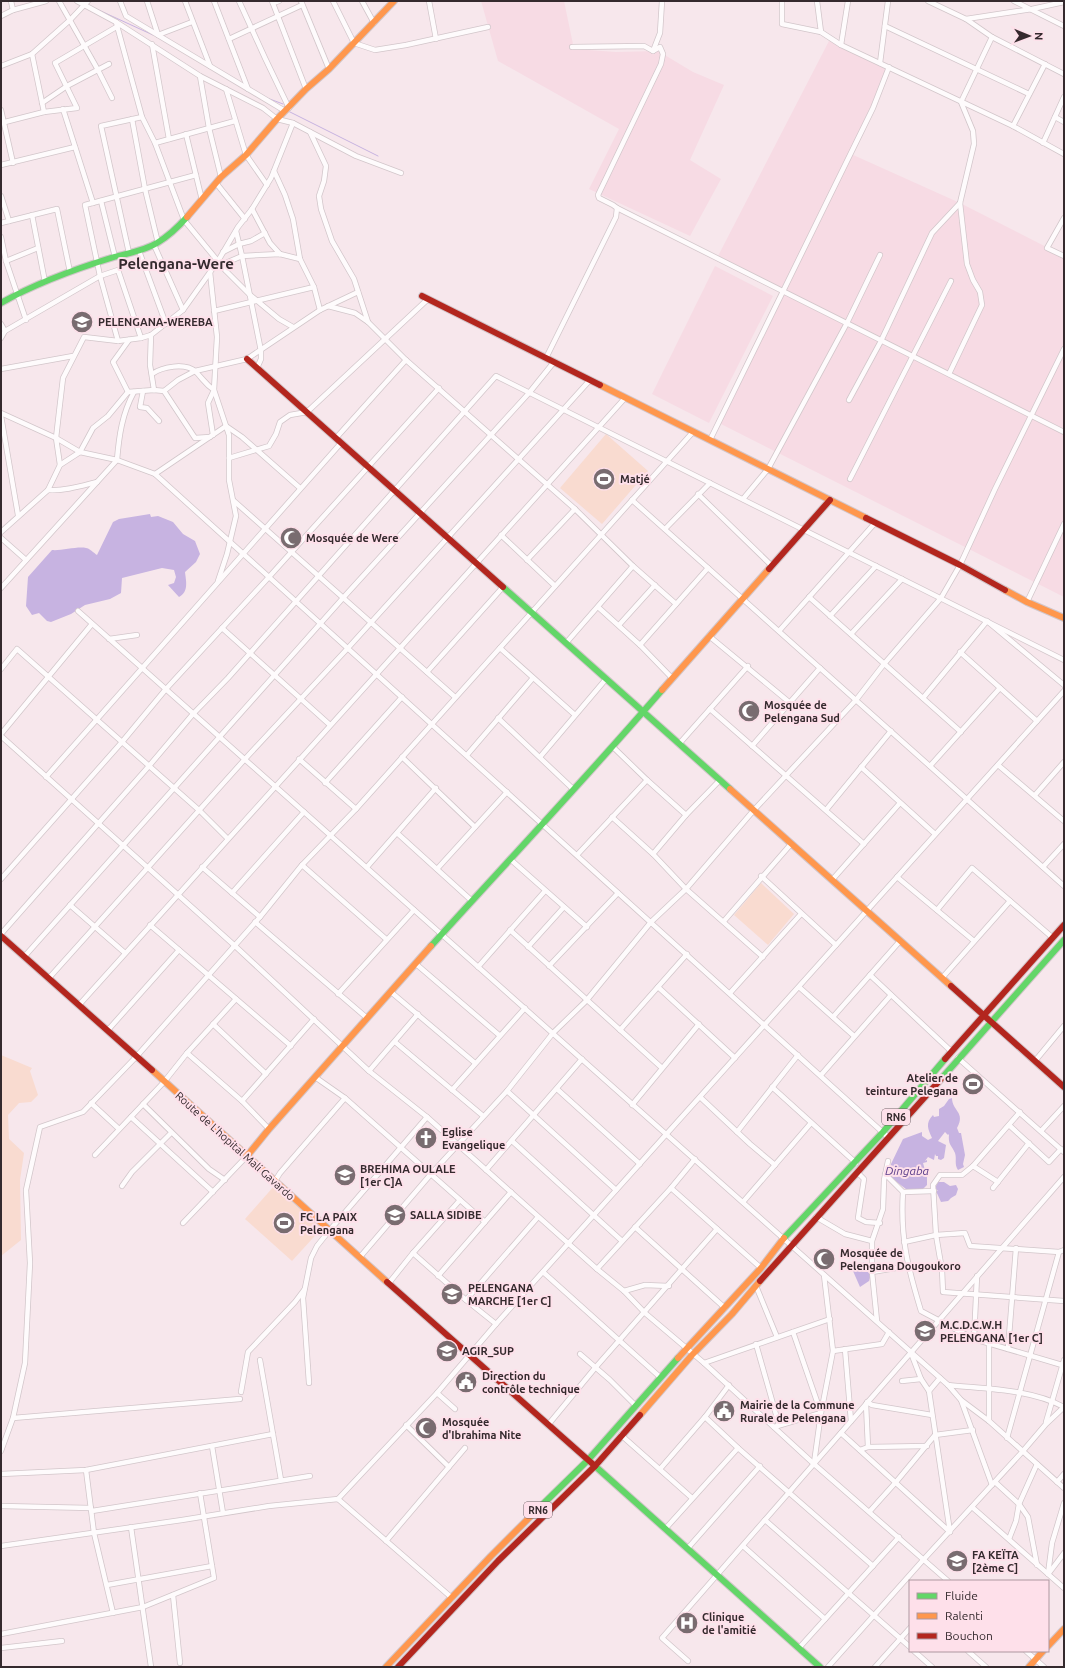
<svg xmlns="http://www.w3.org/2000/svg" width="1065" height="1668" font-family="Ubuntu,sans-serif">
	<rect width="100%" height="100%" fill="#f7e7ec"/>
	<g fill="#f7dbe4">
		<path d="M481 1H564L574 49 616 52 658 51 693 72 724 85 690 160 721 179 690 236 589 189 619 129 498 61Z"/>
		<path d="M830 39 889 67 851 154 960 203 1064 256V597L719 423 783 292 717 258Z"/>
		<path d="M715 266 773 296 709 423 652 394Z"/>
	</g>
	<g fill="#f9dbd0">
		<path d="M606 434 648 471 602 524 560 488Z"/>
		<path d="M761 883 794 914 768 945 734 915Z"/>
		<path d="M1 1055 32 1068 30 1071 38 1095 31 1102 19 1103 8 1115 9 1139 24 1153 20 1180 21 1240 1 1256Z"/>
		<path d="M275 1185 323 1227 292 1261 245 1219Z"/>
	</g>
	<g fill="#c7b3e1">
		<path d="M150 514 151 517 158 516 173 522 183 534 195 541 200 554 196 562 185 572C186 581 189 592 179 597L168 585 174 583 176 577 174 570 162 568 122 578 121 593 110 599 85 605 71 614 51 622 47 621 39 613 32 615 26 606 28 577 52 550C61 551 78 546 86 548 89 548 94 553 97 555L113 522 119 519Z"/>
		<path d="M952 1098C952 1111 966 1112 957 1128L959 1133H961L965 1155 963 1164 964 1167 958 1170C954 1164 957 1159 955 1153 951 1144 948 1145 949 1134L948 1135 945 1132 938 1141 946 1145 944 1158 941 1160 938 1159V1156H936L935 1154 934 1160 928 1157 925 1161 927 1160V1162L923 1163 927 1177V1185L923 1189H906L890 1177 891 1164 903 1139 922 1132V1136L928 1140 932 1138C928 1129 925 1123 933 1115L934 1117 939 1116V1109L944 1106 949 1099Z"/>
		<path d="M938 1182H944L950 1186 956 1185 958 1189 956 1195 951 1198 948 1201 941 1202 936 1191H938L935 1188Z"/>
		<path d="M864 1262 871 1274 869 1281 860 1287 853 1271Z"/>
	</g>
	<g fill="none" stroke-linecap="round" stroke-linejoin="round">
		<g stroke="#c7b3e1" stroke-width="1">
			<path d="M92 7 153 35"/>
			<path d="M267 98 283 104"/>
			<path d="M288 111 378 156"/>
		</g>
		<g stroke="#d2c6ca" stroke-width="6">
			<g id="street">
				<path d="M11 1 13 10"/>
				<path d="M59 1 98 70 112 98"/>
				<path d="M77 1 116 22 200 76 263 108 277 119 293 123 356 156 401 173"/>
				<path d="M120 1 126 16 285 111"/>
				<path d="M147 1 158 35 192 22"/>
				<path d="M185 1 210 66"/>
				<path d="M214 1 248 89"/>
				<path d="M239 1 265 58 289 108"/>
				<path d="M272 1 306 89"/>
				<path d="M301 1 329 69"/>
				<path d="M333 1 354 43 375 50 406 45 488 27"/>
				<path d="M362 1 374 23"/>
				<path d="M429 1 436 39"/>
				<path d="M782 1V24L821 32 841 45 1013 126 1064 154"/>
				<path d="M817 1 821 32"/>
				<path d="M928 1 966 19 992 37 1064 74"/>
				<path d="M1014 1 1064 26"/>
				<path d="M273 3 279 1"/>
				<path d="M1 16 13 10 46 1"/>
				<path d="M966 19 1032 9 1064 2"/>
				<path d="M116 22 142 117 155 143 184 220 226 271 249 294 279 319 293 327"/>
				<path d="M885 26 1029 94"/>
				<path d="M229 39 302 5"/>
				<path d="M152 44 169 139"/>
				<path d="M841 45 848 1"/>
				<path d="M653 51 660 33 662 1"/>
				<path d="M32 54 44 112"/>
				<path d="M880 63 888 1"/>
				<path d="M1 66 32 54 70 20 88 1"/>
				<path d="M200 76 209 128 221 177"/>
				<path d="M226 89 246 155 267 185"/>
				<path d="M42 103 67 86 109 64"/>
				<path d="M63 109 93 203"/>
				<path d="M1 110 13 163"/>
				<path d="M1055 117 1064 122"/>
				<path d="M132 119 145 189 158 243"/>
				<path d="M1 123 44 112 77 108 55 63 118 26"/>
				<path d="M1013 126 1045 64"/>
				<path d="M310 132 326 166 324 181 319 196 321 209 332 241 354 279 368 322 406 360 575 509 633 566 676 604"/>
				<path d="M186 134 202 200"/>
				<path d="M155 143 235 121"/>
				<path d="M1043 143 1064 97"/>
				<path d="M1 165 75 147"/>
				<path d="M274 171 285 195 293 219 300 259 314 287 320 310"/>
				<path d="M216 183 245 219"/>
				<path d="M1 196 9 221"/>
				<path d="M101 201 115 257"/>
				<path d="M617 208 1064 432"/>
				<path d="M252 209 270 243 280 254"/>
				<path d="M32 215 45 282"/>
				<path d="M1064 218 1047 248 1064 256"/>
				<path d="M1 223 57 209 70 272"/>
				<path d="M236 231 242 256 261 351V359L257 368"/>
				<path d="M1 237 6 261 26 320"/>
				<path d="M154 245 183 310"/>
				<path d="M139 251 166 324"/>
				<path d="M223 252 239 244 251 241 265 233"/>
				<path d="M129 253 101 126 142 117"/>
				<path d="M6 261 38 248"/>
				<path d="M221 265 242 256 280 254 300 259"/>
				<path d="M210 272 217 337 214 390 226 426 242 437 300 488"/>
				<path d="M328 306 355 313 368 322"/>
				<path d="M214 311 314 287"/>
				<path d="M1 324 5 331"/>
				<path d="M151 335 150 365 154 390"/>
				<path d="M1 338 5 331 100 276 118 270 141 338"/>
				<path d="M118 341 100 276 85 205 196 175"/>
				<path d="M546 358 616 217 617 208 613 205 599 198 598 195 661 64 663 54 660 47 653 51 644 46 572 47"/>
				<path d="M1 369 73 356"/>
				<path d="M152 374C162 367 185 362 196 372 203 379 205 384 214 390L208 403 213 435"/>
				<path d="M949 374 982 305 980 292 973 280 967 264 960 203 974 144 973 131 961 102 992 37"/>
				<path d="M143 391 140 407 147 408 159 421"/>
				<path d="M164 391 195 438 210 437"/>
				<path d="M128 392 113 362 129 340"/>
				<path d="M849 400 881 341 932 233 960 203"/>
				<path d="M1 413 56 438 80 452 117 460 155 474 889 1138"/>
				<path d="M1 416 18 515"/>
				<path d="M336 438 406 360"/>
				<path d="M710 440 873 108 889 67"/>
				<path d="M229 458 269 446 276 434 280 422 290 415 307 412 428 299"/>
				<path d="M60 465 56 438 63 378 84 337 118 341 141 338 151 335 183 310 218 261 238 227 252 209 271 178 293 123"/>
				<path d="M155 474 226 426 229 435V480L236 516 227 554 218 581"/>
				<path d="M850 479 951 281"/>
				<path d="M48 490C65 491 81 486 97 482"/>
				<path d="M698 494 772 566"/>
				<path d="M743 499 768 469 847 323 880 255"/>
				<path d="M632 500 1064 886"/>
				<path d="M234 501 455 697"/>
				<path d="M665 529 710 483"/>
				<path d="M1 532 48 490 60 465 80 452 93 428 108 416 128 392 154 390 164 391 178 380 195 371 247 359 320 310 358 292"/>
				<path d="M501 535 555 586"/>
				<path d="M1 538 26 560"/>
				<path d="M527 560 575 509"/>
				<path d="M1 588 117 460C119 436 122 414 134 392"/>
				<path d="M809 597 961 732"/>
				<path d="M1027 602 1064 524"/>
				<path d="M598 607 640 645 672 678"/>
				<path d="M78 611 948 1385 961 1400 989 1421 1064 1488"/>
				<path d="M830 616 876 566"/>
				<path d="M619 625 655 585"/>
				<path d="M222 628 330 725"/>
				<path d="M779 631 875 523"/>
				<path d="M851 634 902 579"/>
				<path d="M709 636 789 702"/>
				<path d="M109 639 137 635"/>
				<path d="M566 643 633 566"/>
				<path d="M640 645 708 568"/>
				<path d="M500 648 575 715"/>
				<path d="M960 652 1037 721"/>
				<path d="M1 669 17 649 200 811 227 838"/>
				<path d="M427 672 503 587"/>
				<path d="M923 698 987 621 1064 685"/>
				<path d="M710 709 864 844"/>
				<path d="M498 718 573 789"/>
				<path d="M1 734 92 624"/>
				<path d="M1 736 234 945 369 1071 427 1117 597 1269 624 1291 645 1313 704 1363 814 1464 948 1581"/>
				<path d="M679 744 748 666"/>
				<path d="M752 746 820 668"/>
				<path d="M613 747 647 780 686 815"/>
				<path d="M467 755 533 678"/>
				<path d="M402 757 475 827"/>
				<path d="M540 757 606 679"/>
				<path d="M299 759 356 809"/>
				<path d="M998 765 1064 821"/>
				<path d="M930 766 1000 688"/>
				<path d="M861 767 935 834"/>
				<path d="M46 777 341 443"/>
				<path d="M325 783 402 697"/>
				<path d="M1035 795 1064 762"/>
				<path d="M826 810 891 731"/>
				<path d="M612 817 653 854 686 889 763 957"/>
				<path d="M397 833 472 901"/>
				<path d="M653 854 686 815 719 781"/>
				<path d="M577 855 647 780"/>
				<path d="M510 859 587 927"/>
				<path d="M302 865 386 939"/>
				<path d="M202 867 260 917"/>
				<path d="M367 867 436 788"/>
				<path d="M1043 867 1064 844"/>
				<path d="M437 869 507 792"/>
				<path d="M761 876 836 945"/>
				<path d="M897 877 974 941"/>
				<path d="M1 879 122 742 166 689 269 577 439 388"/>
				<path d="M832 880 900 803"/>
				<path d="M232 893 304 812"/>
				<path d="M70 905 125 953"/>
				<path d="M937 910 972 868 1053 938"/>
				<path d="M724 921 791 844"/>
				<path d="M255 922 367 1018"/>
				<path d="M150 925 291 1046"/>
				<path d="M510 930 662 1068"/>
				<path d="M1 934 149 766 193 714 228 678 496 376 1064 660"/>
				<path d="M528 947 564 907"/>
				<path d="M24 957 343 598 529 393 554 362"/>
				<path d="M416 964 499 1035"/>
				<path d="M549 966 618 893"/>
				<path d="M478 967 545 891"/>
				<path d="M870 975 952 1052"/>
				<path d="M49 978 245 759 348 648 590 380"/>
				<path d="M942 978 1010 901"/>
				<path d="M658 987 735 1058"/>
				<path d="M799 987 854 1036"/>
				<path d="M391 992 475 1063"/>
				<path d="M730 993 801 914"/>
				<path d="M338 994 414 910"/>
				<path d="M79 1005 625 398"/>
				<path d="M833 1017 900 941"/>
				<path d="M213 1024 266 1074"/>
				<path d="M108 1030 179 950"/>
				<path d="M620 1030 687 954"/>
				<path d="M395 1042 482 1115"/>
				<path d="M187 1053 242 1101 269 1129"/>
				<path d="M958 1058 1064 1152"/>
				<path d="M1035 1061 1064 1026"/>
				<path d="M369 1071 418 1014"/>
				<path d="M821 1075 891 995"/>
				<path d="M315 1077 345 1098 485 1222"/>
				<path d="M772 1087 856 1163"/>
				<path d="M557 1089 640 1164"/>
				<path d="M452 1090 525 1008"/>
				<path d="M507 1091 616 1190"/>
				<path d="M700 1097 750 1144 775 1165"/>
				<path d="M242 1101 314 1019"/>
				<path d="M91 1103 119 1129"/>
				<path d="M143 1104 209 1169 225 1180"/>
				<path d="M632 1105 699 1024"/>
				<path d="M131 1117 213 1192"/>
				<path d="M1009 1125 1049 1162 1061 1149"/>
				<path d="M1041 1131 1064 1106"/>
				<path d="M737 1132 798 1055"/>
				<path d="M512 1141 622 1241"/>
				<path d="M95 1155 164 1082 187 1053 236 999"/>
				<path d="M973 1166 1020 1112"/>
				<path d="M486 1170 582 1059"/>
				<path d="M857 1172 864 1179 858 1218 866 1222 880 1223"/>
				<path d="M885 1174 903 1192 934 1191"/>
				<path d="M275 1181 280 1173 345 1098"/>
				<path d="M998 1182 973 1166 962 1175H940L933 1185 936 1235 942 1270 943 1292 1064 1301"/>
				<path d="M122 1186 132 1172 171 1133"/>
				<path d="M671 1188 761 1268"/>
				<path d="M993 1188 1029 1143"/>
				<path d="M903 1192C900 1238 908 1268 921 1311L974 1339 1062 1365"/>
				<path d="M743 1202 811 1123"/>
				<path d="M816 1217 845 1234 872 1241"/>
				<path d="M183 1223 247 1156"/>
				<path d="M635 1227 725 1308"/>
				<path d="M904 1242 936 1235 965 1233 970 1246 1059 1252 1064 1250"/>
				<path d="M413 1253 466 1300 496 1324"/>
				<path d="M360 1257 431 1174 507 1091 553 1033 586 1001 651 922 686 889 754 810 856 700 884 664 941 598 960 565 995 489 1064 349"/>
				<path d="M597 1269 671 1188 695 1159"/>
				<path d="M543 1272 661 1378"/>
				<path d="M872 1272 908 1266"/>
				<path d="M438 1276 511 1192"/>
				<path d="M389 1283 413 1253 460 1200"/>
				<path d="M756 1286 777 1337"/>
				<path d="M624 1291 645 1285 669 1286"/>
				<path d="M466 1300 538 1217"/>
				<path d="M877 1321 872 1272V1241L883 1209 884 1180 888 1161"/>
				<path d="M974 1339 977 1276"/>
				<path d="M756 1344 779 1425"/>
				<path d="M989 1344V1421"/>
				<path d="M845 1349 851 1421"/>
				<path d="M1008 1349 1016 1248"/>
				<path d="M833 1351 882 1344 889 1332"/>
				<path d="M911 1353 921 1379 929 1391 950 1532"/>
				<path d="M580 1354 610 1380 636 1406"/>
				<path d="M260 1360 281 1480"/>
				<path d="M704 1363 830 1319"/>
				<path d="M902 1381 921 1379"/>
				<path d="M309 1383 303 1298 311 1258 317 1246 329 1231 427 1117"/>
				<path d="M948 1385C986 1389 1030 1389 1064 1407"/>
				<path d="M929 1391 940 1378"/>
				<path d="M241 1392 248 1352 295 1302 304 1290"/>
				<path d="M437 1393 455 1409"/>
				<path d="M961 1400 992 1485"/>
				<path d="M867 1402 872 1405 932 1415"/>
				<path d="M866 1404 868 1447"/>
				<path d="M705 1417 738 1448 873 1566"/>
				<path d="M13 1418 240 1399"/>
				<path d="M1046 1422 1064 1360"/>
				<path d="M406 1425 449 1467"/>
				<path d="M548 1425 595 1368 717 1229"/>
				<path d="M774 1427 821 1413 793 1332"/>
				<path d="M841 1433 950 1532"/>
				<path d="M621 1435 692 1498"/>
				<path d="M1007 1438 1059 1252"/>
				<path d="M212 1446 223 1513"/>
				<path d="M860 1450 868 1447 927 1446"/>
				<path d="M1 1451 13 1418 25 1363 30 1263 26 1190 40 1127 83 1112 136 1057 260 917 302 865 356 809 432 724 693 432"/>
				<path d="M814 1463 821 1413 833 1351 824 1275"/>
				<path d="M660 1469 705 1417 729 1385"/>
				<path d="M86 1470 94 1533 113 1613"/>
				<path d="M1 1474 86 1470 273 1434"/>
				<path d="M995 1482 1019 1504 1028 1517 1037 1565"/>
				<path d="M1057 1482 1064 1474"/>
				<path d="M338 1499 437 1393 496 1324 1064 691"/>
				<path d="M1 1506 91 1508"/>
				<path d="M972 1507 1064 1588"/>
				<path d="M92 1511 310 1476"/>
				<path d="M870 1511 896 1482 935 1435 973 1430"/>
				<path d="M765 1520 910 1647"/>
				<path d="M131 1527 151 1667"/>
				<path d="M666 1528 738 1448"/>
				<path d="M1009 1539 1016 1521 1019 1504 1037 1464"/>
				<path d="M386 1541 465 1448"/>
				<path d="M1 1546 182 1520 269 1506 338 1499 452 1598"/>
				<path d="M743 1546 825 1619"/>
				<path d="M688 1548 760 1466"/>
				<path d="M1049 1573 1064 1553"/>
				<path d="M1048 1574 1052 1543 1064 1503"/>
				<path d="M107 1585 212 1566"/>
				<path d="M173 1595 180 1663"/>
				<path d="M1 1634 143 1607 214 1578 200 1493"/>
				<path d="M1 1648 62 1641"/>
				<path d="M799 1648 899 1537"/>
				<path d="M914 1651 932 1667"/>
				<path d="M968 1651 986 1667"/>
				<path d="M1026 1651 1044 1667"/>
				<path d="M688 1661 662 1638 1064 1177"/>
				<path d="M828 1667 924 1559 1023 1451 1046 1424 1064 1407"/>
				<path d="M875 1667 910 1628"/>
			</g>
		</g>
		<g stroke="#d2c6ca" stroke-width="8">
			<g id="fast">
				<path d="M1 303C36 283 75 269 114 257 128 253 144 251 157 243 167 237 179 226 187 217"/>
				<path d="M503 587 730 789"/>
				<path d="M431 946C508 861 587 777 662 690"/>
				<path d="M941 1079 1064 940"/>
				<path d="M784 1238 883 1132 945 1059"/>
				<path d="M595 1466 820 1667"/>
				<path d="M536 1511 588 1460 678 1358"/>
			</g>
		</g>
		<g stroke="#d2c6ca" stroke-width="8">
			<g id="slow">
				<path d="M187 217 221 177 246 155 277 119 306 89 329 69 394 1"/>
				<path d="M600 385 866 518"/>
				<path d="M1005 590 1027 602 1064 618"/>
				<path d="M662 690 769 569"/>
				<path d="M730 789 951 986"/>
				<path d="M152 1070 387 1282"/>
				<path d="M247 1156 269 1129 431 946"/>
				<path d="M678 1358 761 1268 784 1238"/>
				<path d="M640 1415 692 1355 732 1314 760 1281"/>
				<path d="M1048 1646 1064 1629"/>
				<path d="M386 1667 491 1556 536 1511"/>
				<path d="M1029 1667 1043 1651"/>
			</g>
		</g>
		<g stroke="#d2c6ca" stroke-width="8">
			<g id="jam">
				<path d="M422 296 600 385"/>
				<path d="M247 359 503 587"/>
				<path d="M866 518 960 565 1005 590"/>
				<path d="M769 569 830 500"/>
				<path d="M1 936 152 1070"/>
				<path d="M951 986 1064 1087"/>
				<path d="M945 1059 1064 925"/>
				<path d="M760 1281 941 1079"/>
				<path d="M387 1282 595 1466"/>
				<path d="M398 1667 498 1561 595 1466 640 1415"/>
			</g>
		</g>
		<use href="#street" stroke="#fefbfc" stroke-width="4.5"/>
		<use href="#fast" stroke="#63d668" stroke-width="6"/>
		<use href="#slow" stroke="#ff974d" stroke-width="6"/>
		<use href="#jam" stroke="#b3261e" stroke-width="6"/>
	</g>
	<defs>
		<g id="school-disc" transform="scale(1.15)"><circle r="9.5" fill="#796c70" stroke="#fee0ea"/><path d="M0-5L7-2L0 1L-7-2ZM-4 1L0 2.5L4 1V4Q0 6-4 4Z" fill="#fff"/></g>
		<g id="stadium-disc" transform="scale(1.15)"><circle r="9.5" fill="#796c70" stroke="#fee0ea"/><path d="M0-5a6.5 5 0 1 0 0 10a6.5 5 0 1 0 0-10ZM-3.5-1.8h7v3.6h-7Z" fill="#fff"/></g>
		<g id="mosque-disc" transform="scale(1.15)"><circle r="9.5" fill="#796c70" stroke="#fee0ea"/><path d="M3.5-4.9A6 6 0 1 0 3.5 4.9A5 5 0 1 1 3.5-4.9Z" fill="#fff"/></g>
		<g id="church-disc" transform="scale(1.15)"><circle r="9.5" fill="#796c70" stroke="#fee0ea"/><path d="M-1.2-6h2.4v3.5h3.3v2.4h-3.3V6h-2.4V-.1h-3.3v-2.4h3.3Z" fill="#fff"/></g>
		<g id="university-disc" transform="scale(1.15)"><circle r="9.5" fill="#796c70" stroke="#fee0ea"/><path d="M0-5L7-2L0 1L-7-2ZM-4 1L0 2.5L4 1V4Q0 6-4 4Z" fill="#fff"/></g>
		<g id="civic-disc" transform="scale(1.15)"><circle r="9.5" fill="#796c70" stroke="#fee0ea"/><path d="M-.6-6.5H3V-4.5H.6V-3L4-1V1h2V6H-6V1h2V-1L-.6-3ZM-1.2 2.5V6h2.4V2.5Z" fill="#fff"/></g>
		<g id="hospital-disc" transform="scale(1.15)"><circle r="9.5" fill="#796c70" stroke="#fee0ea"/><path d="M-5-5h3v3.5h4V-5h3V5h-3V1.5h-4V5h-3Z" fill="#fff"/></g>
	</defs>
	<g fill-rule="evenodd">
		<use href="#school-disc" x="82" y="322"/>
		<use href="#stadium-disc" x="604" y="479"/>
		<use href="#mosque-disc" x="291" y="538"/>
		<use href="#mosque-disc" x="749" y="711"/>
		<use href="#stadium-disc" x="973" y="1084"/>
		<use href="#church-disc" x="426" y="1138"/>
		<use href="#school-disc" x="345" y="1175"/>
		<use href="#school-disc" x="395" y="1215"/>
		<use href="#stadium-disc" x="284" y="1223"/>
		<use href="#mosque-disc" x="824" y="1259"/>
		<use href="#school-disc" x="452" y="1294"/>
		<use href="#school-disc" x="925" y="1331"/>
		<use href="#university-disc" x="447" y="1351"/>
		<use href="#civic-disc" x="466" y="1382"/>
		<use href="#civic-disc" x="724" y="1411"/>
		<use href="#mosque-disc" x="426" y="1428"/>
		<use href="#school-disc" x="957" y="1561"/>
		<use href="#hospital-disc" x="687" y="1623"/>
	</g>
	<g text-anchor="middle" dominant-baseline="central" stroke-width="4" stroke-linejoin="round" paint-order="stroke">
		<g fill="#fee0ea" stroke="#716166" stroke-width="1">
			<rect x="882" y="1109" width="28" height="16" rx="3"/>
			<rect x="524" y="1502" width="28" height="16" rx="3"/>
		</g>
		<g font-size="10" font-weight="bold" fill="#352a2e">
			<text x="896" y="1117">RN6</text>
			<text x="538" y="1510">RN6</text>
		</g>
		<g font-size="11" font-weight="bold" fill="#352a2e" stroke="#fee0ea" text-anchor="start">
			<text x="98" y="322">PELENGANA-WEREBA</text>
			<text x="620" y="479">Matjé</text>
			<text x="306" y="538">Mosquée de Were</text>
			<text x="764" y="705">Mosquée de<tspan x="764" dy="13">Pelengana Sud</tspan></text>
			<text x="958" y="1078" text-anchor="end">Atelier de<tspan x="958" dy="13">teinture Pelegana</tspan></text>
			<text x="442" y="1132">Eglise<tspan x="442" dy="13">Evangelique</tspan></text>
			<text x="360" y="1169">BREHIMA OULALE<tspan x="360" dy="13">[1er C]A</tspan></text>
			<text x="410" y="1215">SALLA SIDIBE</text>
			<text x="300" y="1217">FC LA PAIX<tspan x="300" dy="13">Pelengana</tspan></text>
			<text x="840" y="1253">Mosquée de<tspan x="840" dy="13">Pelengana Dougoukoro</tspan></text>
			<text x="468" y="1288">PELENGANA<tspan x="468" dy="13">MARCHE [1er C]</tspan></text>
			<text x="940" y="1325">M.C.D.C.W.H<tspan x="940" dy="13">PELENGANA [1er C]</tspan></text>
			<text x="462" y="1351">AGIR_SUP</text>
			<text x="482" y="1376">Direction du<tspan x="482" dy="13">contrôle technique</tspan></text>
			<text x="740" y="1405">Mairie de la Commune<tspan x="740" dy="13">Rurale de Pelengana</tspan></text>
			<text x="442" y="1422">Mosquée<tspan x="442" dy="13">d'Ibrahima Nite</tspan></text>
			<text x="972" y="1555">FA KEÏTA<tspan x="972" dy="13">[2ème C]</tspan></text>
			<text x="702" y="1617">Clinique<tspan x="702" dy="13">de l'amitié</tspan></text>
		</g>
		<g font-size="11" fill="#352a2e" stroke="#fee0ea">
			<text transform="translate(235 1146) rotate(42)">Route de L'hopital Mali Gavardo</text>
		</g>
		<g font-size="12" font-style="italic" fill="#5d3f8b" stroke="#fee0ea">
			<text x="907" y="1170">Dingaba</text>
		</g>
		<g font-size="15" font-weight="bold" fill="#352a2e" stroke="#fee0ea">
			<text x="176" y="263">Pelengana-Were</text>
		</g>
	</g>
	<rect width="1065" height="1668" fill="none" stroke="#352a2e" stroke-width="4"/>
	<rect x="909" y="1580" width="140" height="72" fill="#fee0ea" stroke="#ae979f"/>
	<rect x="917" y="1593" width="20" height="6" fill="#63d668" stroke="#ae979f"/>
	<text x="945" y="1600" font-size="12" fill="#352a2e">Fluide</text>
	<rect x="917" y="1613" width="20" height="6" fill="#ff974d" stroke="#ae979f"/>
	<text x="945" y="1620" font-size="12" fill="#352a2e">Ralenti</text>
	<rect x="917" y="1633" width="20" height="6" fill="#b3261e" stroke="#ae979f"/>
	<text x="945" y="1640" font-size="12" fill="#352a2e">Bouchon</text>
	<g transform="translate(1029 36) rotate(91)" stroke="#fee0ea" stroke-width="3" paint-order="stroke">
	<path d="M0-3L7 15L0 10L-7 15Z" fill="#352a2e"/>
	<text y="-6" font-size="11" font-weight="bold" text-anchor="middle" fill="#352a2e">N</text>
	</g>
</svg>
